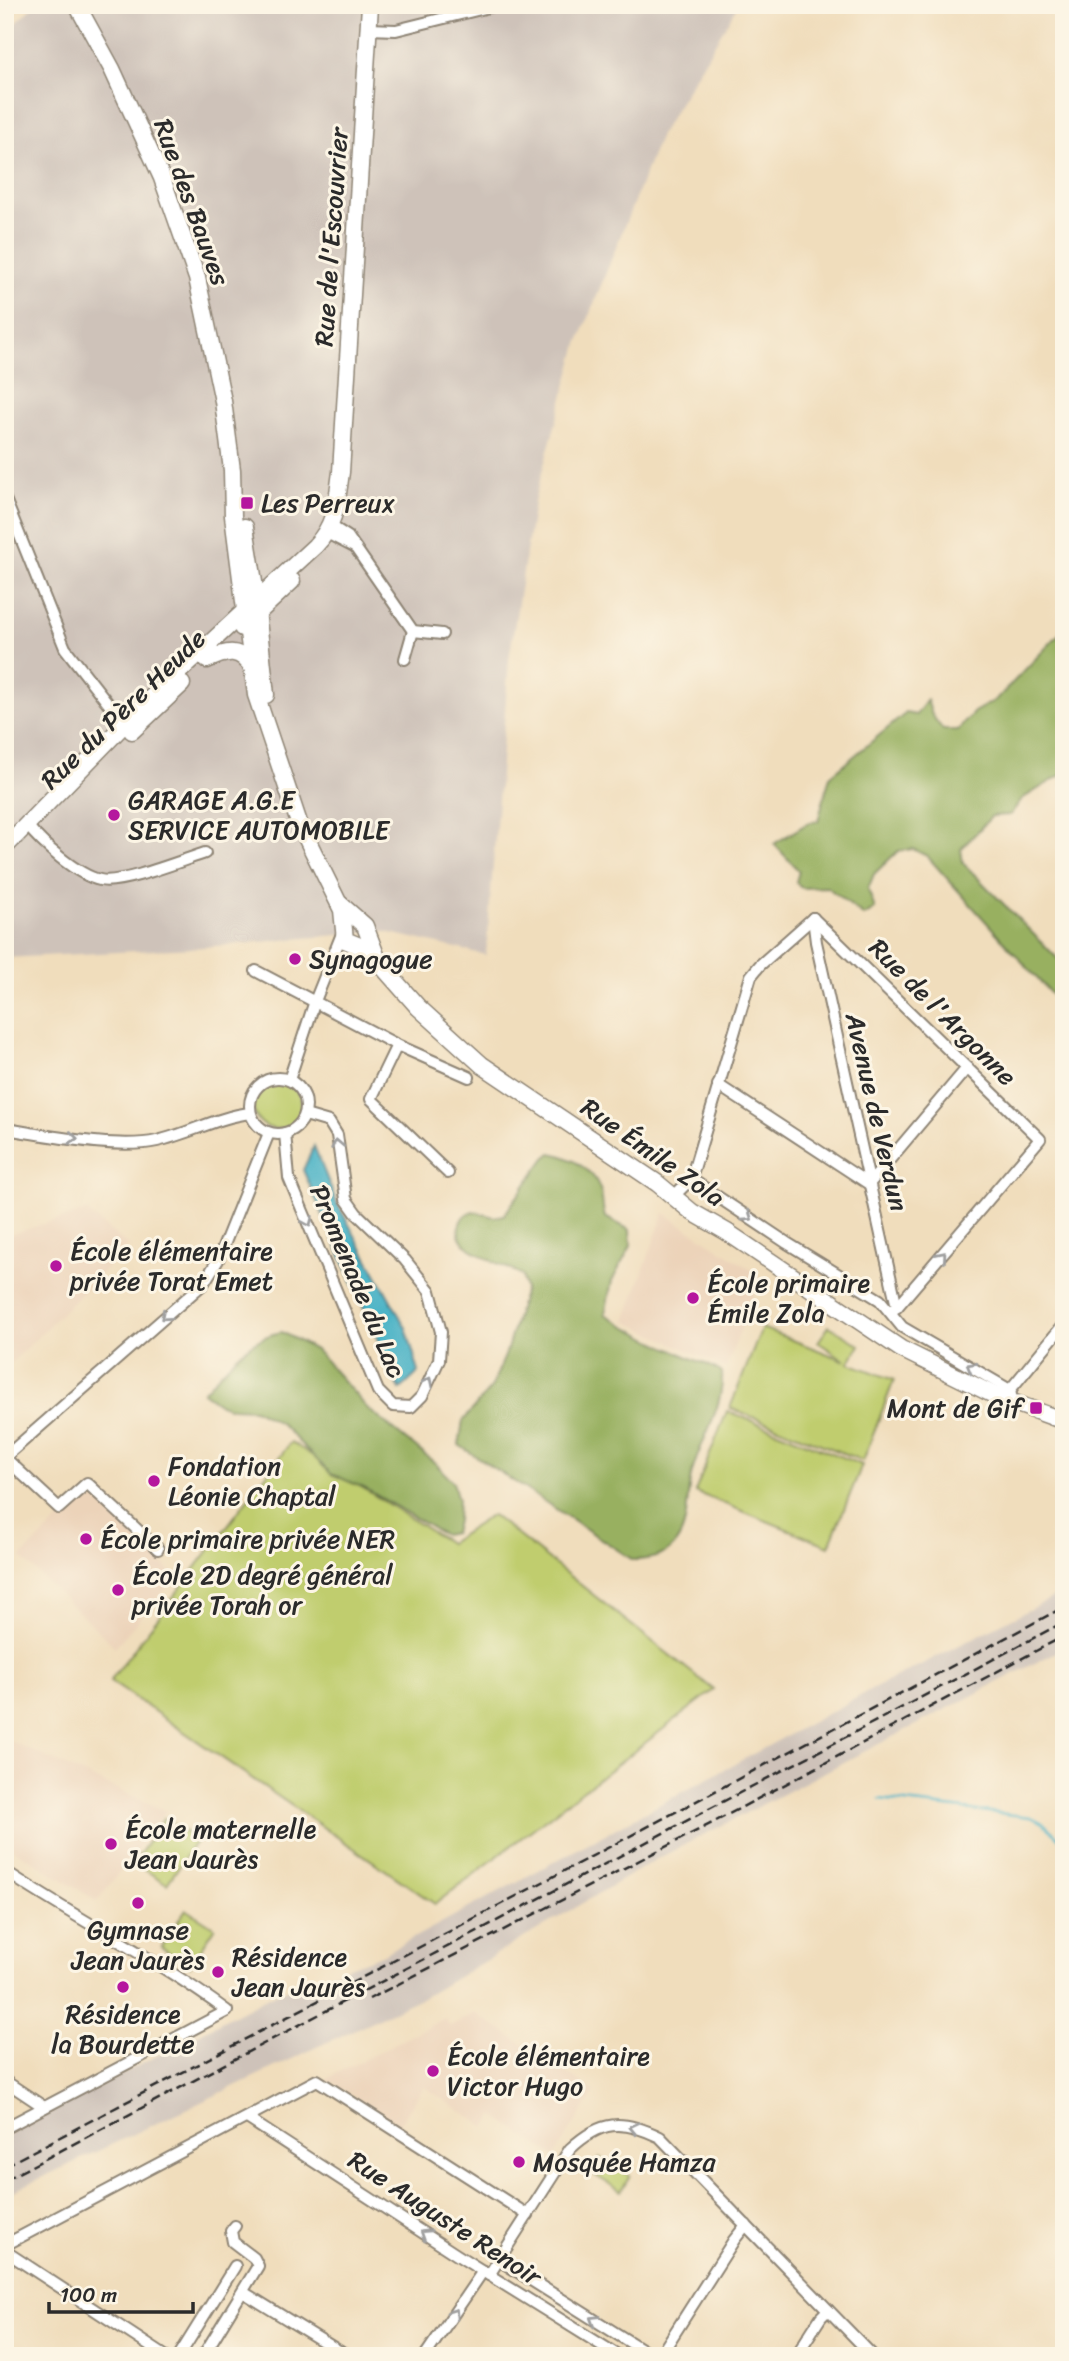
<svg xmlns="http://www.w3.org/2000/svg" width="1069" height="2361" font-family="Sriracha,sans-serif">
	<rect width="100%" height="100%" fill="#fcf5e5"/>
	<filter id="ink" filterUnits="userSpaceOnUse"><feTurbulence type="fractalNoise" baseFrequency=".0143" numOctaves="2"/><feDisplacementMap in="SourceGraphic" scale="14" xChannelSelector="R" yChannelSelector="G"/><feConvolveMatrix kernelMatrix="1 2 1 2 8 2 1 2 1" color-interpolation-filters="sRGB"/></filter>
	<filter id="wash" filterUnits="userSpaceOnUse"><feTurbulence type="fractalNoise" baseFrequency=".00686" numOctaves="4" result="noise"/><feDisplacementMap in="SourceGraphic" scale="28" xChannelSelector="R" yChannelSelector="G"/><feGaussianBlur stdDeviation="1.57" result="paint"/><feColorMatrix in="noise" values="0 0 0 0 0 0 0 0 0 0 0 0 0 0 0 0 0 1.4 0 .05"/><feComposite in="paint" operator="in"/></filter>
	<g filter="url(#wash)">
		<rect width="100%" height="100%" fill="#f0ddbc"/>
		<g fill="#ecd3b9">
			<path d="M86 1211 129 1246 5 1369V1236Z"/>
			<path d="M664 1213 761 1276 726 1368 625 1321Z"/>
			<path d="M90 1490 176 1577 115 1647 21 1557Z"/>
			<path d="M6 1739 166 1811 97 1901 5 1844Z"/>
			<path d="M475 2013 595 2092 554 2156 494 2115 486 2127 424 2087 399 2124 326 2079 445 2018 450 2026Z"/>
		</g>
		<g fill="#cec2b9">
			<path d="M34 5H738L660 135 578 344 535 497 509 659 486 955 382 931 193 948 5 958V35Z"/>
			<path d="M1064 1592V1648L655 1860 429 1994 5 2195V2136L274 1994 382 1955 873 1689Z"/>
		</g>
		<g fill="#c0cd6e" stroke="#767c4c" stroke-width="2">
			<circle cx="277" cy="1105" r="24"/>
			<path d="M829 1326 860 1345 849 1363 894 1380 863 1461 730 1408 762 1328 846 1361 818 1342Z"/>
			<path d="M727 1411 862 1465 829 1546 695 1492Z"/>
			<path d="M291 1442 449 1543 492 1515 714 1690 435 1904 110 1681Z"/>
			<path d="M164 1818 197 1840 167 1884 134 1863Z"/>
			<path d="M186 1909 215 1928 190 1966 161 1947Z"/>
			<path d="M600 2158 630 2176 621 2191 591 2173Z"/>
		</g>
		<g fill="#98b061" stroke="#626e46" stroke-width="2">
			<path d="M1064 629V773L1022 799 1010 815 992 816 961 849 963 863 1064 965V1004L1052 995 927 856 913 849 898 851 874 874 868 889 875 909 864 916 827 887 802 888 796 882 799 871 774 844 808 823 818 821 830 776 906 713 916 715 927 700 932 715 943 730H958L974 712 997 699Z"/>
			<path d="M551 1153C570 1156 594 1170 600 1189 603 1198 602 1207 605 1217L630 1230 631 1246 612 1281 605 1314C631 1330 658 1344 686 1356 699 1362 710 1364 722 1373 724 1412 697 1443 690 1481 686 1502 689 1525 676 1543 666 1557 649 1560 633 1560L459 1445 463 1421 491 1388 505 1356 525 1289 522 1275C505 1265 453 1250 459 1227 461 1218 465 1214 473 1211L494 1217 504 1215 545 1158Z"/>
			<path d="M282 1332 317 1351 368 1409 435 1463 453 1482 458 1500 457 1521 454 1533 444 1535 364 1488 331 1474 280 1423 254 1409 232 1408 220 1404 203 1392C225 1369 249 1336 282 1332Z"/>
		</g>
		<path fill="#48b2c6" stroke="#3a6e78" stroke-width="2" d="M314 1146 337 1203 406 1328 419 1372 400 1390 303 1170Z"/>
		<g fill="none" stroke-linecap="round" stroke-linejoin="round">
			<path stroke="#48b2c6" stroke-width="2.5" d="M880 1799 1031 1817 1043 1823 1064 1843"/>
		</g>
	</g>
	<g filter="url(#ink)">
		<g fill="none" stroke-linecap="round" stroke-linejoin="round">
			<g stroke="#8e8474" stroke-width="14">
				<g id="street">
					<path d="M369 29 396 30 497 5"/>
					<path d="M5 499 65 648 128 729"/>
					<path d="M331 526 348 537 413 631 442 634"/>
					<path d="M327 533 354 547"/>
					<path d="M405 659 413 631"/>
					<path d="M27 825C42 844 77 875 100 880 121 885 183 860 205 853"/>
					<path d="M813 918 1040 1139 897 1307"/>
					<path d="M813 918 816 942 897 1307 894 1309"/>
					<path d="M256 971 397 1045 469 1077"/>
					<path d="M397 1045 371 1099 448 1173"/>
					<circle cx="278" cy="1106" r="28"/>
					<path d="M289 1080 315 1001 343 931"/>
					<path d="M718 1085 869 1184 967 1068"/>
					<path d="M5 1129C47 1135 117 1150 157 1141 189 1134 217 1117 250 1113"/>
					<path d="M285 1133 289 1178 378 1391 393 1406 411 1407 422 1396 439 1360 441 1332 430 1291 405 1260 356 1213 346 1199 337 1135 329 1122 305 1115"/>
					<path d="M691 1179 787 1243 880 1300 902 1327 1010 1390 1011 1395 1007 1406 1001 1408"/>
					<path d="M673 1197 691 1179 751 976 760 965 813 918"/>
					<path d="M1010 1390 1064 1324"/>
					<path d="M5 1457 203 1284 218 1260 269 1133"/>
					<path d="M5 1458 59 1508 87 1483 158 1549"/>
					<path d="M5 1871C78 1920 157 1959 227 2011L5 2128"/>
					<path d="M5 2081 44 2107"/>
					<path d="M247 2118 457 2255 619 2356"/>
					<path d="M5 2245 317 2080 528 2215"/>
					<path d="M5 2251 165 2356"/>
					<path d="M499 2260 652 2356"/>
					<path d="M489 2275 570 2149C601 2120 622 2119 660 2137L873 2356"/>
					<path d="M243 2292 347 2356"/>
					<path d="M179 2356 235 2266"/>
					<path d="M203 2356 258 2266 254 2258 233 2242 231 2231 235 2226"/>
					<path d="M425 2356 483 2271"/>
					<path d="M660 2356 734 2240 746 2225"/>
					<path d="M796 2356 821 2317 828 2310"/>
				</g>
			</g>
			<g stroke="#8e8474" stroke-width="19">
				<g id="secondary">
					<path d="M77 5 112 69 162 178 197 278 223 401 232 470 233 516 256 695 299 823 342 910 345 940 362 947 373 956 418 1007 482 1065 657 1183 692 1212 727 1232 901 1349 998 1397 1064 1421"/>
					<path d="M245 527 254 582 266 695"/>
					<path d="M242 628 292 581"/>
					<path d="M207 660C227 651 240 647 253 669"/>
					<path d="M132 731 182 684"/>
					<path d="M5 847 140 708 315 546C336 525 337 500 341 472L370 5"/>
					<path d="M340 904 365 926 376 955"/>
				</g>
			</g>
			<use href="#street" stroke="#fff" stroke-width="10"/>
			<use href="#secondary" stroke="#fff" stroke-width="16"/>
			<g stroke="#2b2b2b" stroke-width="2.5" stroke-dasharray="10 5" stroke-linecap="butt">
				<path d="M369 1999 716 1821 1064 1636"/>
				<path d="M5 2166 1064 1607"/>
				<path d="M5 2180 1064 1622"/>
			</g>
		</g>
		<defs><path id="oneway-chevron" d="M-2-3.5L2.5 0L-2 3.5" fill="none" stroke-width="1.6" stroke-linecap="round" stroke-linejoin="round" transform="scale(1.75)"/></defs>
		<g stroke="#a0a0a0">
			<use href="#oneway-chevron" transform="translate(73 1138) rotate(7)"/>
			<use href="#oneway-chevron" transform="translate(337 1144) rotate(-101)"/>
			<use href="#oneway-chevron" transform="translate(748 1217) rotate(34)"/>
			<use href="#oneway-chevron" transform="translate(308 1222) rotate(67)"/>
			<use href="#oneway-chevron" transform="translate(942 1256) rotate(-49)"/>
			<use href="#oneway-chevron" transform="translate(165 1316) rotate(139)"/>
			<use href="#oneway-chevron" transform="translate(971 1367) rotate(-150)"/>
			<use href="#oneway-chevron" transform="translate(428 1382) rotate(-64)"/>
			<use href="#oneway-chevron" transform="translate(634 2128) rotate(-167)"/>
			<use href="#oneway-chevron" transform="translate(425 2234) rotate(-147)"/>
			<use href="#oneway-chevron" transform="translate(454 2313) rotate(-56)"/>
			<use href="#oneway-chevron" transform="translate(594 2320) rotate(-148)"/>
		</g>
	</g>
	<g fill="#b5179e" stroke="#fcf5e5" stroke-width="2.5">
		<rect x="240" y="496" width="14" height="14" rx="3.5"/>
		<circle cx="114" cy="815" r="7"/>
		<circle cx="295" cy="959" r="7"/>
		<circle cx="56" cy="1266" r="7"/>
		<circle cx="693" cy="1298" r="7"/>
		<rect x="1029" y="1401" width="14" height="14" rx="3.5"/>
		<circle cx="154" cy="1481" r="7"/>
		<circle cx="86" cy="1539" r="7"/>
		<circle cx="118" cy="1590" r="7"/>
		<circle cx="111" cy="1844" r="7"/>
		<circle cx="138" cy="1903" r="7"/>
		<circle cx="218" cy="1972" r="7"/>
		<circle cx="123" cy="1987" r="7"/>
		<circle cx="433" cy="2071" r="7"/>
		<circle cx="519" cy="2162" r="7"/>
	</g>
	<g text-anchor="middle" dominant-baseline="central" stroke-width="6" stroke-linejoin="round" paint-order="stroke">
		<g font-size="26" fill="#2b2b2b" stroke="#fcf5e5">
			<text transform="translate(192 202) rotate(70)">Rue des Bauves</text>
			<text transform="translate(331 237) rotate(-86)">Rue de l'Escouvrier</text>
			<text transform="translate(123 709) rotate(-44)">Rue du Père Heude</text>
			<text transform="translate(943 1012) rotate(45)">Rue de l'Argonne</text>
			<text transform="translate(877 1112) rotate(77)">Avenue de Verdun</text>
			<text transform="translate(653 1152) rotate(35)">Rue Émile Zola</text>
			<text transform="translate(358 1281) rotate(67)">Promenade du Lac</text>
			<text transform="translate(445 2218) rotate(33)">Rue Auguste Renoir</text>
		</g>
		<g font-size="26" fill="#2b2b2b" stroke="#fcf5e5" text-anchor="start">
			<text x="261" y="503">Les Perreux</text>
			<text x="128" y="800">GARAGE A.G.E<tspan x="128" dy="30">SERVICE AUTOMOBILE</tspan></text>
			<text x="309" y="959">Synagogue</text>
			<text x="70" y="1251">École élémentaire<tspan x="70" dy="30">privée Torat Emet</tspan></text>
			<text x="707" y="1283">École primaire<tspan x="707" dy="30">Émile Zola</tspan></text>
			<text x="1022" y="1408" text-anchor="end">Mont de Gif</text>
			<text x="168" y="1466">Fondation<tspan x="168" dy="30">Léonie Chaptal</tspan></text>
			<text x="100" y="1539">École primaire privée NER</text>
			<text x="132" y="1575">École 2D degré général<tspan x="132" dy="30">privée Torah or</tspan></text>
			<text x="125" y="1829">École maternelle<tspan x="125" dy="30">Jean Jaurès</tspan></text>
			<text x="138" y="1930" text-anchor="middle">Gymnase<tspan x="138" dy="30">Jean Jaurès</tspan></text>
			<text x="232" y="1957">Résidence<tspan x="232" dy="30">Jean Jaurès</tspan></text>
			<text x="123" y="2014" text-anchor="middle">Résidence<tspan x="123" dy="30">la Bourdette</tspan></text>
			<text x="447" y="2056">École élémentaire<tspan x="447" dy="30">Victor Hugo</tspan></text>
			<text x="533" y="2162">Mosquée Hamza</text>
		</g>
	</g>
	<rect width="1069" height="2361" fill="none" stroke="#fcf5e5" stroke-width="28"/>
	<path d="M49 2302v10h144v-10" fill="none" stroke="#2b2b2b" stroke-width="3.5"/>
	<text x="60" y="2302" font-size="21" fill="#2b2b2b" stroke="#fcf5e5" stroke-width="5" paint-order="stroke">100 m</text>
</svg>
